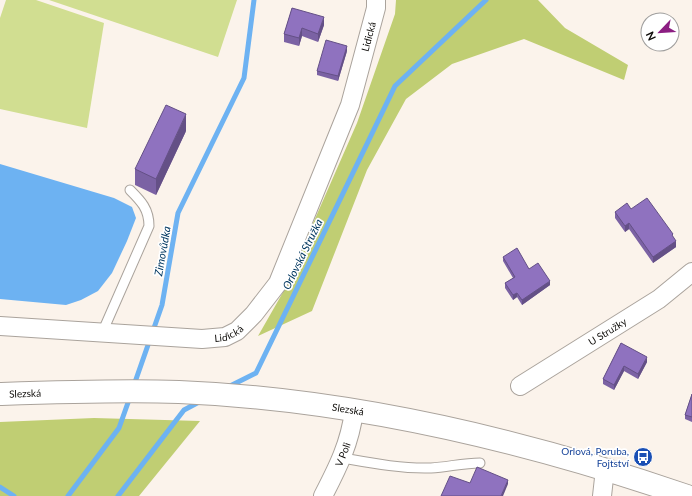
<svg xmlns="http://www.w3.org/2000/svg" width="692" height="496" font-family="Lato,sans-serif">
	<rect width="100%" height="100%" fill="#fbf3eb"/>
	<g fill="#d1de91">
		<path d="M6 0H36L104 23 87 128 0 109V18Z"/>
		<path d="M49 0H237L218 57Z"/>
	</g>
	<g fill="#c0ce73">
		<path d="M396 0H538L565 28 628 65 624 80 524 39 452 64 406 99 367 170 312 311 258 336 282 294 357 123 395 14Z"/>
		<path d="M94 418 200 421 139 496H0V422Z"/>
	</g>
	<path fill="#6db2f2" d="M0 164 114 198 132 207 136 218 127 241 112 273 98 291 81 300 66 305 0 299Z"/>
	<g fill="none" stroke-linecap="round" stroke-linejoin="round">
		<g stroke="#6db2f2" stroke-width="5">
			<path d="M134 385 162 305 178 213 244 78 254 0"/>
			<path d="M228 387 256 373 395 86 486 0"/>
			<path d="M0 487 14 496"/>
			<path d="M68 496 119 428 130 397"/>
			<path d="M118 496 184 410 199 402"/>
		</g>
		<g stroke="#aaa39c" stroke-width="11">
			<g id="lane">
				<path d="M102 333 149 226C149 209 141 201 130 190"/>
				<path d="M343 458C371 463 402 469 431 468 448 467 463 463 480 463"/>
			</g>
		</g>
		<g stroke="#aaa39c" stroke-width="20">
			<g id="street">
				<path id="s1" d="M0 326 202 339 225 337 237 331 254 314 278 283 350 105 376 8V0"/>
				<path id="s2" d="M520 386 659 299 692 272"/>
				<path id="s3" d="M323 496C338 467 350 443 354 411"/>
				<path d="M602 496 605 469"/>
			</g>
		</g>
		<g stroke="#aaa39c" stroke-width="24">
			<g id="secondary">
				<path id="s4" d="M0 394C60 392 119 390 179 392 352 399 524 440 687 496"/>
			</g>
		</g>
		<use href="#lane" stroke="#fff" stroke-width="9"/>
		<use href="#street" stroke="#fff" stroke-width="18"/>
		<use href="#secondary" stroke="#fff" stroke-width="22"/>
	</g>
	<g fill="#7b62a4">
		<path d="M292 8 324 25 318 42 302 36 299 46 284 42V34Z"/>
		<path d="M347 51 338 81 317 75V71Z"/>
		<path d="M186 131 156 195 135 185V169Z"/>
		<path d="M631 209 673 237 676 247 653 263 629 229 625 232 615 218V212Z"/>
		<path d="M503 257 529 269 550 285 522 305 517 297 513 300 505 288V283L513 278 503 261Z"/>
		<path d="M621 343 647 362 638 379 624 371 614 390 603 384V379Z"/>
		<path d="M692 394V422L685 419V415Z"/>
	</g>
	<g fill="#645086">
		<path d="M324 17V25L318 42V34Z"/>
		<path d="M302 28V36L299 46V38Z"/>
		<path d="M347 46V51L338 81V76Z"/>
		<path d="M186 114V131L156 195V179Z"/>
		<path d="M629 223V229L625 232V226Z"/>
		<path d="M676 241V247L653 263V257Z"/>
		<path d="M550 281V285L522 305V300Z"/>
		<path d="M517 293V297L513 300V295Z"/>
		<path d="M647 357V362L638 379V374Z"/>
		<path d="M624 366V371L614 390V385Z"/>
		<path d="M508 480V484L503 496H501Z"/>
	</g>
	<g fill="#8f72bf" stroke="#645086">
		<path d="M292 8 324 17 318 34 302 28 299 38 284 34Z"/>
		<path d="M326 40 347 46 338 76 317 71Z"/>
		<path d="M166 105 186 114 156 179 135 169Z"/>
		<path d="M647 198 673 234 672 235 676 241 653 257 629 223 625 226 615 212 627 203 631 209Z"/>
		<path d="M517 248 529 269 538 263 550 281 522 300 517 293 513 295 505 283 515 277 503 257Z"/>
		<path d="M621 343 647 357 638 374 624 366 614 385 603 379Z"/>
		<path d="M692 394V417L685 415Z"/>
		<path d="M477 467 508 480 501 496H441L450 476 470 483Z"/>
	</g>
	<defs>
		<g id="bus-disc" transform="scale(1)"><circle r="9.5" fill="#1a4fb4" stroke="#fff"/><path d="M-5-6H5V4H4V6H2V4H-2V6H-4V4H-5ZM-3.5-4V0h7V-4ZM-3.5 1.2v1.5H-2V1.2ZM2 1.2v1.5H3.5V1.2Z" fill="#fff"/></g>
	</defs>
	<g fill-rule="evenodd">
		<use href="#bus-disc" x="643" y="457"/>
	</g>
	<g text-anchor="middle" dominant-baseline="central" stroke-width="3.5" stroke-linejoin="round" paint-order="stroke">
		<g font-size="10" fill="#0e0c09" stroke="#fff">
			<text stroke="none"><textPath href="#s1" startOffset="565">Lidická</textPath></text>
			<text stroke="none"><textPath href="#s1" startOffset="230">Lidická</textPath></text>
			<text stroke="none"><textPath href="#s2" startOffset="103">U Stružky</textPath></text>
			<text stroke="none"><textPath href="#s4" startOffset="25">Slezská</textPath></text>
			<text stroke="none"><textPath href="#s4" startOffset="349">Slezská</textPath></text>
			<text stroke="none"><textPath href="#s3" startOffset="46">V Poli</textPath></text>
		</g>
		<g font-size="10" fill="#164399" stroke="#fff" text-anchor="end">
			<text x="629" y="451">Orlová, Poruba,<tspan x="629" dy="12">Fojtství</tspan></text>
		</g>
		<g font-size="11" font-style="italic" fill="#013760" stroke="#fff">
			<text transform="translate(162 251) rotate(-80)">Zimovůdka</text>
			<text transform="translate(302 254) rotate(-64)">Orlovská Stružka</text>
		</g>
	</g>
	<g transform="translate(660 32) rotate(245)"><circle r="19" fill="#ffffff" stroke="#9f9e9d"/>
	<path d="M0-3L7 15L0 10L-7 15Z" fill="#8c1e82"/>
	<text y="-6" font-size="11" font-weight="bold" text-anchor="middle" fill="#0e0c09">N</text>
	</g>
</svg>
